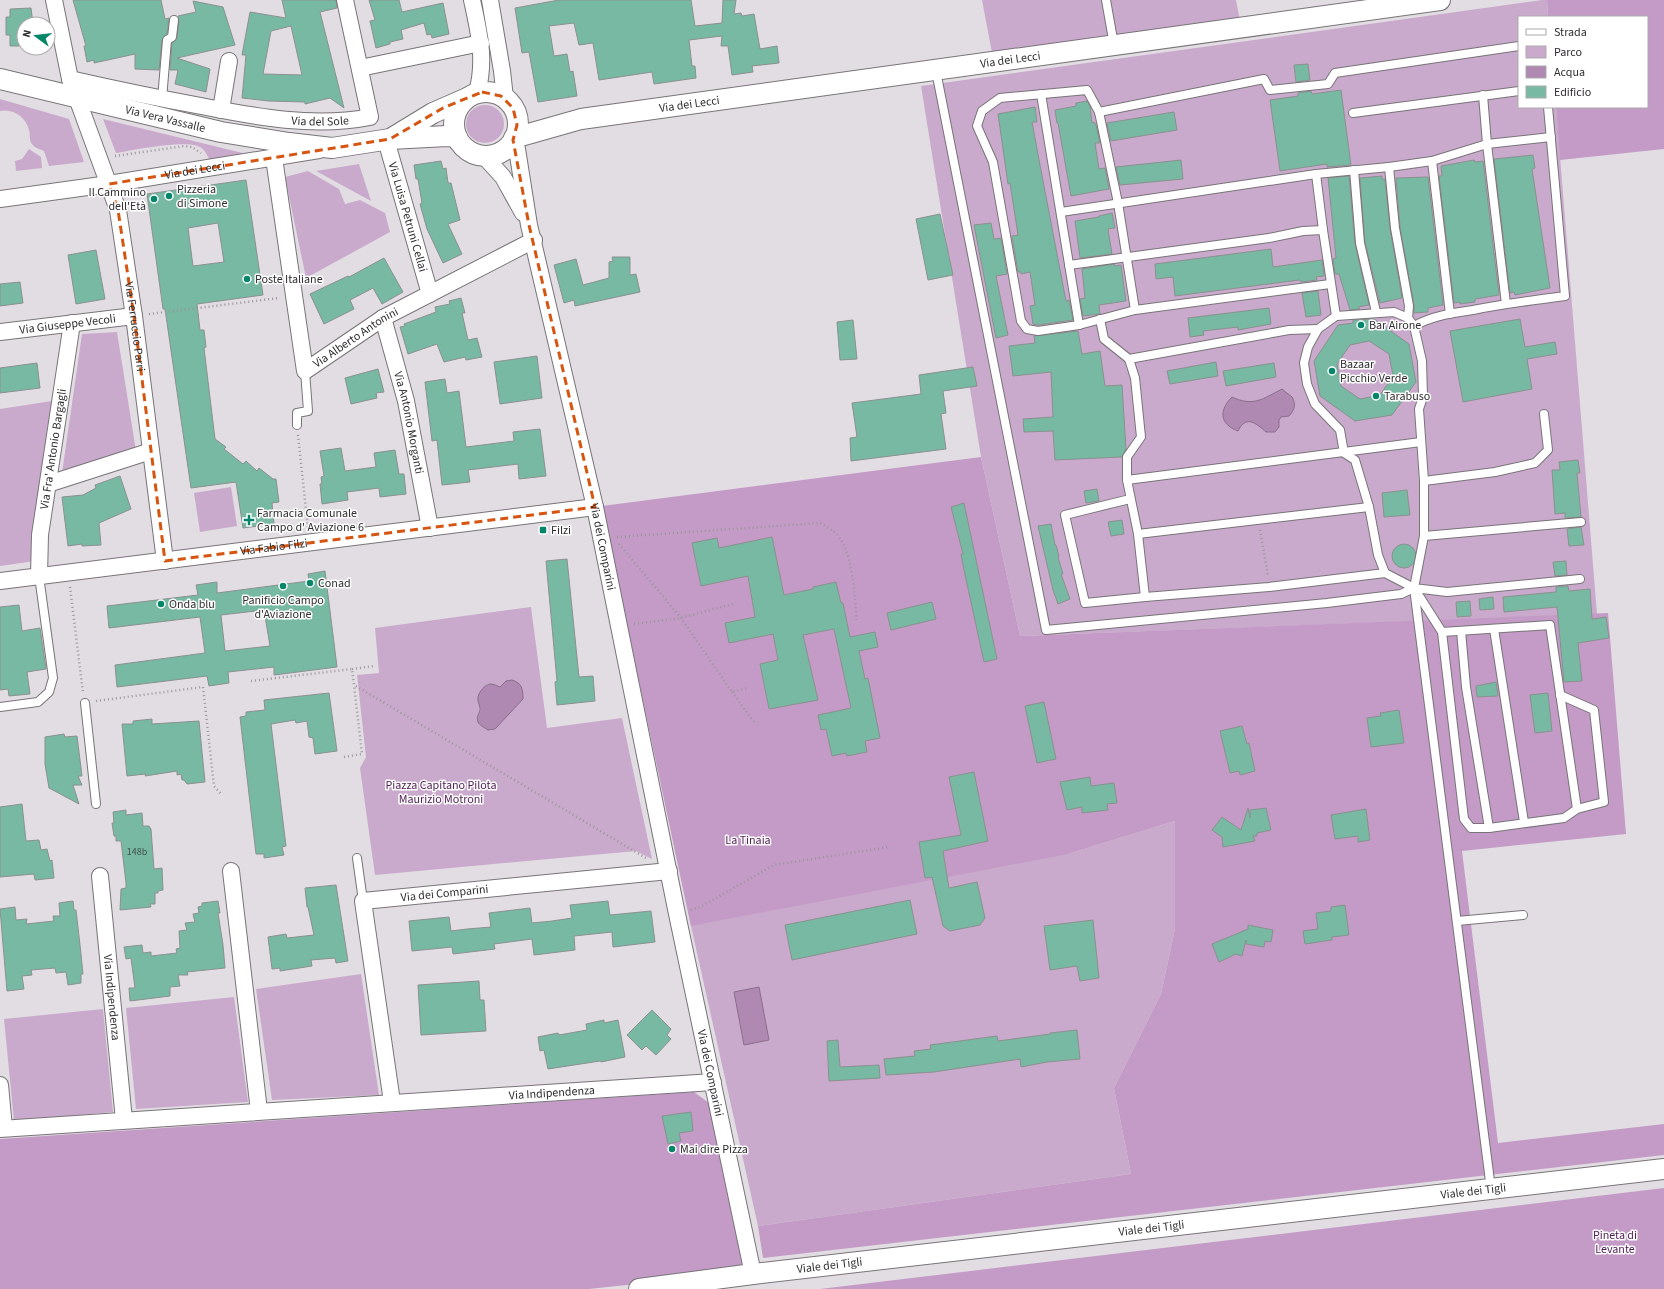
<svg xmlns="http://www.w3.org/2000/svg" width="1664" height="1289" font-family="'Source Sans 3',sans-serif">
	<rect width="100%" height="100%" fill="#e2dde3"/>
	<g fill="#caaacc" fill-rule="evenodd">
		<path d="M982 0H1236L1240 21 992 53Z"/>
		<path d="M1542 0H1547L1548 17H1519V107H1556L1597 614 1020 636 981 457 921 86Z"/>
		<path d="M0 99 69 119 84 162 49 166 44 151C40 149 35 148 33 145 28 141 31 135 29 130 26 117 13 108 0 111Z"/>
		<circle cx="485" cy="124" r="19"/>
		<path d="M103 119 255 156 211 163C208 157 206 151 200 147 187 139 133 150 116 153Z"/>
		<path d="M29 149 41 157 42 168 16 171 15 161 22 159Z"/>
		<path d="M359 164 371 201 316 171Z"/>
		<path d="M308 171 339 189 345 204 360 200 385 213 390 232 306 278 285 177Z"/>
		<path d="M117 332 136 451 62 473 82 334Z"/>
		<path d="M52 401 55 402 35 561 0 566V409Z"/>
		<path d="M231 487 237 526 200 532 194 493Z"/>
		<path d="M531 607 547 728 622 718 652 859 636 851 375 875 360 768 366 757 357 675 379 673 375 628ZM488 684H492L500 687 485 728 480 725 477 716C482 706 477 691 488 684Z"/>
		<path d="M637 672 1068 854 1175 821V929L1161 994 1114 1088 1131 1174 758 1226 691 926Z"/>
		<path d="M361 974 379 1095 272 1100 256 989Z"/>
		<path d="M234 997 248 1102 136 1109 126 1008Z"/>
		<path d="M103 1009 113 1112 14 1121 4 1019Z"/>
	</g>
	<g fill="#c39bc6">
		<path d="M1547 0H1664V149L1560 160 1556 107H1647V17H1548Z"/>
		<path d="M981 457 1020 636 1608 613 1626 834 1462 851 1498 1143 1664 1124V1155L763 1258 758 1226 1131 1174 1114 1088 1161 994 1175 929V821L1068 854 691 926 602 506Z"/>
		<path d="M694 1092 709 1103 729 1177 745 1254 739 1273 589 1289H0V1139Z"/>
		<path d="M1664 1188V1289H820Z"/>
	</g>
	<g fill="#b089b3" stroke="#896d8b">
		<path d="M1282 389 1292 397C1296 403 1295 410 1289 416L1281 417 1279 420V427L1275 432H1266C1257 424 1246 414 1238 431 1219 424 1219 410 1232 397 1253 407 1263 399 1282 389Z"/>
		<path d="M512 680C522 683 523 689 523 699L495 729 488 730C484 727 480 726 478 722 476 716 479 714 480 709 480 705 477 701 478 697 479 692 485 684 491 684 494 684 497 686 500 687L506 681Z"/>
		<path d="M759 987 769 1040 744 1045 734 992Z"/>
	</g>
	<g fill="#77b9a2" stroke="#8b918f" fill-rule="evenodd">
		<path d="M73 0H161L165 19 169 18 167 34 162 40 159 70 135 69V54L94 63V60L87 62 84 46H86Z"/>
		<path d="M282 0H336L337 8 320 12 344 108 330 98 305 104V102L269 101 242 98 246 55H242L250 12 286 18ZM291 26 302 75 263 74 271 31Z"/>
		<path d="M369 0H399L402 12 443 3 449 34 432 38 431 34 427 35 424 23 401 30 403 39 390 42V44L376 48 370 21 375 20Z"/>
		<path d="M559 0H691L695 26 722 23 723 0H736L734 14 741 13 742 16 754 14 760 49 777 46 779 63 752 66 753 72 732 75 728 46H721L722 36 689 40 692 66H695L696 78 654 84 652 72 599 80 593 43 579 45 574 23 549 26 554 56 567 54 570 72 573 71 577 96 538 102 529 52 522 53 515 8Z"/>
		<path d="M193 1 223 7 235 45 177 58 210 69 206 92 175 84 178 70H170L172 43 177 38 179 21 178 16 196 12Z"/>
		<path d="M31 8 33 24H24V46H10V35H6V17H10V9Z"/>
		<path d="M1308 64 1310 80 1296 82 1294 65Z"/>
		<path d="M1341 90 1351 165 1327 167V164L1280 171 1270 100 1298 96V93L1311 91 1312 94Z"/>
		<path d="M1087 101 1090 106 1092 123 1094 122 1096 125 1100 143H1095L1099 169 1105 168 1109 189 1071 196 1058 123H1057L1055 110 1076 106V103Z"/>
		<path d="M1035 107 1037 122H1032L1040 165 1066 301 1069 300 1073 320 1038 325 1033 324 1030 306 1035 305 1030 272 1021 274V272H1018L1012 236 1018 235 1010 183 1008 184 998 114Z"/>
		<path d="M1174 112 1177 130 1111 141 1107 123Z"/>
		<path d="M1533 155 1535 168 1532 169 1550 288 1515 295 1514 292 1510 293 1494 159Z"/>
		<path d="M1181 160 1183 179 1120 185 1116 167Z"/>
		<path d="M1474 160 1475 162 1483 161 1499 295 1475 299V302L1460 304V302L1454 303 1439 176H1442L1441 166Z"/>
		<path d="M441 161 443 169 446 168 448 183H451L460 220 448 224 462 254 443 263 427 229 420 204 422 203 418 179H416L414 165Z"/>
		<path d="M1349 176 1355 244 1369 305 1358 307 1360 309 1350 310 1339 274H1335L1333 259 1336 258 1328 178Z"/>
		<path d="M1382 176V179H1385L1390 229 1402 298 1380 303 1365 242 1360 178Z"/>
		<path d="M1428 177 1443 305 1428 308V312L1414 313V305L1400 227 1396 178Z"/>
		<path d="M246 180 263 295 197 304 200 330H204L206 347 204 348 215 439 226 447 224 449 243 464 246 461 257 471 259 468 273 479H276L279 502 272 503 274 524 243 528 236 482 191 488 165 309H163L147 194ZM218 223 224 262 193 266 188 228Z"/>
		<path d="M1112 213 1115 228 1108 229 1112 254 1080 258 1075 221 1099 217V216Z"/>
		<path d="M940 214 953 275 928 280 916 219Z"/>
		<path d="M991 223 994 239 1001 238 1007 274 996 276 1008 335 996 338 974 225Z"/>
		<path d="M1271 249 1273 267 1322 260 1324 276 1316 277 1317 280 1301 282 1300 280 1175 296 1173 277 1156 279 1155 264Z"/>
		<path d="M96 250 105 299 76 304 68 255Z"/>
		<path d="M612 257H630V275L636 274 640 292 575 306 574 300 564 303 554 265 576 259 583 285 609 278V262L613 261Z"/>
		<path d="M384 258 403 292 382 304 373 288 350 300 354 309 324 324 310 294 348 276 349 277Z"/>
		<path d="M1114 264 1115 266 1121 265 1126 301 1099 305 1100 314 1083 316 1080 299 1085 298 1082 269Z"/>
		<path d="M20 282 23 303 0 306V284Z"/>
		<path d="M1318 291 1321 315 1306 317 1302 293Z"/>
		<path d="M461 298 465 313H462L468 340 477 338 482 357 466 360 465 357 444 362 437 344 408 354 400 327 405 326 404 324 436 312 435 307 450 304 449 301Z"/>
		<path d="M1269 308 1271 324 1238 330V327L1203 331 1204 335 1190 337 1188 318Z"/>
		<path d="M1374 319 1409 344 1416 382 1392 415 1355 421 1320 396 1314 361 1338 325 1353 323V320ZM1369 341 1389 354 1393 376 1380 395 1360 399 1341 386 1337 364 1350 345Z"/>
		<path d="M1520 319 1525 347 1555 342 1557 354 1527 359 1532 389 1463 402 1450 331Z"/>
		<path d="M853 320 857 359 840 360 837 322Z"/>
		<path d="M1078 331 1082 354 1100 351 1105 386 1122 385 1126 449 1122 457 1055 460 1053 431 1024 432 1023 419 1053 417 1051 372 1013 376 1009 346 1035 343 1034 336Z"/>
		<path d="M537 356 542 398 500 404 494 362Z"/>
		<path d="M1216 362 1218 376 1170 384 1167 371Z"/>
		<path d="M37 363 40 388 0 393V368Z"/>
		<path d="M1274 363 1276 377 1226 386 1223 371Z"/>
		<path d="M973 367 977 386 943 391 946 413 941 414 946 449 851 461 850 438 857 437 852 403 921 394 919 375Z"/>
		<path d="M378 369 384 392 376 393 377 398 351 404 345 378Z"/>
		<path d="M445 379 447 393 459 391 466 447 514 441 513 432 540 429 546 476 519 479 518 464 468 470 470 482 442 485 437 440 432 441 425 382Z"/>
		<path d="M341 448 345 471 376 467 374 453 395 450 399 474H404L406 494 380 497 379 488 347 492 348 500 322 504 320 484H322L321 477 324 476 320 451Z"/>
		<path d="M1578 460 1580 473H1577L1581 517 1565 518V513L1555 514 1552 470H1560L1559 462Z"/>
		<path d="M120 476 131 509 99 523 101 545 82 546V544L68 546 62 497 83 495 96 488 95 485Z"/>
		<path d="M1097 489 1099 501 1086 503 1084 491Z"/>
		<path d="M1407 490 1410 515 1384 517 1382 493Z"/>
		<path d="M964 503 997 659 984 662 964 570 961 554H963L951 507Z"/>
		<path d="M1122 520 1124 534 1111 536 1108 522Z"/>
		<path d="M1051 524 1055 545H1056L1059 556 1058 557 1063 574H1061L1070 599 1058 604 1053 590 1038 526Z"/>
		<path d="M1581 527 1584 545 1569 546 1567 529Z"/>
		<path d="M772 537 784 595 813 589V587L836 582 841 603H843L850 637 875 632 878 647 859 651 865 679 868 678 880 738 865 741 867 752 847 756 846 753 832 756 826 729 821 730 818 715 851 708 834 629 803 635 818 700 769 709 760 664 778 660 773 634 729 643 725 623 755 617 748 576 701 586 692 543 717 538 719 548Z"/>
		<circle cx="1404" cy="556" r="12"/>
		<path d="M567 559 579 677 593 676 595 701 557 705 555 682 557 681 546 561Z"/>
		<path d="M1566 561 1567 575 1555 576 1553 562Z"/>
		<path d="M325 571 337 667 274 675V667L228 672 229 683 209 686 207 676 117 687 115 665 205 653 200 617 109 628 107 606 198 595 196 585 217 582V593L309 581 308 574ZM264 610 270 646 225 651 221 615Z"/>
		<path d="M1568 586 1569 591 1590 589 1592 619 1606 617 1609 638 1578 643 1582 681 1564 682 1557 607 1504 612 1503 597 1556 592V587Z"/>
		<path d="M1493 597 1494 609 1480 610 1479 599Z"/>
		<path d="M1470 601 1471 616 1457 617 1456 602Z"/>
		<path d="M932 602 936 619 891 630 887 613Z"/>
		<path d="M19 605 22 631 40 628 46 669 27 672 30 694 9 696 8 689 0 690V607Z"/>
		<path d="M1496 682 1498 696 1477 697 1476 686Z"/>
		<path d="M329 693 337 751 315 754 313 738 309 737 307 721 296 723 295 720 271 724 286 846 282 847 284 855 264 858V854H256L240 717 246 716V712L265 710 264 700Z"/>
		<path d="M1548 693 1552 731 1535 733 1530 695Z"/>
		<path d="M1044 702 1056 759 1037 763 1025 706Z"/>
		<path d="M1399 710 1404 743 1371 747 1367 718 1381 716 1380 713Z"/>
		<path d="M152 719V724L199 721 205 782 187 784 184 780H182L181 774 177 775V771L145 776 146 774 127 776 122 724H133V721Z"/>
		<path d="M1242 726 1247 744 1249 743 1255 771 1240 775 1239 771 1230 773 1220 731Z"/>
		<path d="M64 734 65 737 77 736 82 776H78L82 785H73L79 804 49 788 45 764V737Z"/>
		<path d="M974 772 988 841 943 851 949 888 977 882 985 918 980 925 950 931 943 926 932 877 925 878 919 842 961 835 949 777Z"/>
		<path d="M1090 777 1091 786 1114 783 1117 803 1107 804 1108 810 1082 813V807L1067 810 1060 782Z"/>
		<path d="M22 804 26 841 39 840 41 850 47 849 50 861 52 860 54 878 35 880 34 874 0 877V807Z"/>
		<path d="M1248 808 1250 818V810L1266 808 1271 830 1257 833V836H1253L1255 841 1223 847 1222 837 1212 830 1222 817 1241 830Z"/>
		<path d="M1366 809 1370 840 1358 842V836L1335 839 1331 815Z"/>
		<path d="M126 810V815L142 813 143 826H149L151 829 154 869 162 868 163 890 158 891V893H155V904H150L151 907 120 910 121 889 126 888V883L121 841H116V836H114L112 823H114L113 812Z"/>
		<path d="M336 885 348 961 336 963 335 958 311 960 312 966 280 971V968L272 969 268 937 286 934 287 938 314 935 308 907H307L305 888Z"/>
		<path d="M910 900 917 934 792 960 785 925Z"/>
		<path d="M73 901 74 910H76L80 945 83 974H81V983L68 985 66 972 56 973 55 968 31 970 32 975 22 976 24 989 7 991 0 909 15 907 16 920 27 919 26 924 54 921 53 916H60L59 903Z"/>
		<path d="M218 901 220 913H218L223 945 225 968 187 972 188 975H178L180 986 170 987V996L130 1001 129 988H135L131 958 126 959 124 947 142 945 143 953 151 952V956L177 953 176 949 180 948 179 931 187 930 185 923 195 922 193 914 199 913 198 907 202 906V903Z"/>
		<path d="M608 901 610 915 651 911 655 942 613 947 612 932 574 936 575 950 534 955 532 939 494 944 495 949 453 954 452 947 412 951 409 921 449 917 451 931 467 929 491 927 489 913 530 908 532 923 552 921 572 918 570 905Z"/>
		<path d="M1345 905 1349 935 1332 937V940L1305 944 1303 931 1318 929 1316 913 1331 911V907Z"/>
		<path d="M1093 920 1099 978 1080 981 1077 966 1050 970 1044 926Z"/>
		<path d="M1248 925 1273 930 1271 942 1265 941 1264 947 1246 944V940L1242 956 1236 954 1219 962 1212 944 1248 929Z"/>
		<path d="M479 981 480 1000H484L486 1031 421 1035 418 985Z"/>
		<path d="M652 1010 671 1029 667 1035 671 1039 656 1055 646 1046 642 1050 627 1035Z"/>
		<path d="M604 1020V1023L618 1020 625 1057 601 1062 600 1061 548 1069 544 1050 540 1051 538 1037 558 1033 559 1035 587 1030 586 1024Z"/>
		<path d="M1077 1030 1080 1059 1047 1062 1021 1067 1020 1059 934 1072 886 1075 884 1059 915 1056 914 1051 931 1049 930 1045 997 1036 998 1041 1050 1034V1033Z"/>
		<path d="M838 1040 840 1067 879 1065 880 1078 829 1081 827 1041Z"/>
		<path d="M691 1112 693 1131 679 1133 681 1141 668 1144 662 1116Z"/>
	</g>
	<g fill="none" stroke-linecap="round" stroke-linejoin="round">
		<g stroke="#787478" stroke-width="10">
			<g id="service">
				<path d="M1106 0 1114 45"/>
				<path d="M936 71 1046 630 1327 603 1401 594 1414 588"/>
				<path d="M1041 94 1079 325"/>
				<path d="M1483 95 1487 144 1506 304"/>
				<path d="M162 99 167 40 172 37 174 20"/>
				<path d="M1099 112 1264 79 1270 90 1328 84 1335 73 1519 46"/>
				<path d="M1353 113 1519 91"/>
				<path d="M1432 161 1450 314"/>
				<path d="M1389 167 1395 228 1409 306 1408 318"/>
				<path d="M1354 170 1360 243 1376 312"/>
				<path d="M1061 212 1316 174"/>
				<path d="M1069 265 1269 238 1303 231 1323 230"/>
				<path d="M1135 310 1118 203 1099 112 1087 90 1000 98 982 111 977 126 993 162 1021 321 1027 329 1038 331 1079 325 1135 310 1330 284"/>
				<path d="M1336 316 1323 230 1316 174 1389 167 1432 161 1487 144 1551 137"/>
				<path d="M1100 319 1104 339 1129 359 1289 330 1318 329"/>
				<path d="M1414 326C1432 316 1452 313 1473 310 1503 304 1534 300 1565 296L1548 107"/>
				<path d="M297 425V413L308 411 305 371"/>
				<path d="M1127 480V457L1141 437 1135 378 1129 359"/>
				<path d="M1424 481 1495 472 1535 463 1548 450 1544 414"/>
				<path d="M1130 499 1065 515 1085 603 1145 597 1269 587 1385 573"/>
				<path d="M1138 534 1369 507"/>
				<path d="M1424 536 1581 522"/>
				<path d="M1416 591 1442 632 1464 819 1471 828H1489L1564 818 1577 809 1550 625 1442 632"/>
				<path d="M1145 597 1138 534 1127 480 1421 442"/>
				<path d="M1494 629 1524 822"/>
				<path d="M1461 631 1466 687 1489 828"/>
				<path d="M1560 695 1594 710 1604 802 1577 809"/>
				<path d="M85 703 96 804"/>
				<path d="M0 707 38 702 49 692 53 678 39 576"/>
				<path d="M357 858 363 901"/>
				<path d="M1457 921 1523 915"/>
				<path d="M1491 1189 1414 588 1424 536V481L1419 409 1423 397 1422 361 1414 326 1408 318 1394 312 1336 316 1318 329 1308 347 1304 363 1307 384 1315 404 1340 430 1344 453 1355 460 1369 507 1378 555 1385 573 1414 588 1447 592 1580 579"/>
			</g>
		</g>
		<g stroke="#787478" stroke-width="18">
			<g id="minor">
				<path id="s1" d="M54 0 70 79 118 210 134 316 165 561"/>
				<path d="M472 0C479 33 486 59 477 93"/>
				<path d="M490 0 502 71 505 98"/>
				<path d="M360 68 481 43"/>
				<path id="s2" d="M70 79C114 89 157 98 201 106 256 117 315 128 370 117L345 0"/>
				<path d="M221 110 229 61"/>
				<path id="s3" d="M386 140 430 294"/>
				<path id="s4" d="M513 140 517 149 529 225 595 507 677 914 753 1274"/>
				<path d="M483 155 503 177 523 213"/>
				<path id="s5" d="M274 158 305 371 383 318 534 240"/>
				<path id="s6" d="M0 199 109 184 319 150"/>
				<path id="s7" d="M383 318 406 401 430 528"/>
				<path id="s8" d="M0 332 134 316"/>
				<path d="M48 484 151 451"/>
				<path id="s9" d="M39 576 40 535 72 323"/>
				<path id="s10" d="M0 581 595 507"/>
				<path d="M231 871 259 1111"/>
				<path id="s11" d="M100 876 124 1120"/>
				<path d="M0 1085 4 1128"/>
				<path id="s12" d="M392 1102 363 901 669 871"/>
				<path id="s13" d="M0 1129 713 1082"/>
			</g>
		</g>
		<g stroke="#787478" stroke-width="22">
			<g id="tertiary">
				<path id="s14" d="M0 79 221 132 289 143 332 148 390 139 447 136 457 137"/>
				<circle cx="486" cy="124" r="32"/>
				<path d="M392 138 433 113 465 99"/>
				<path id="s15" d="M514 138 581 119 1440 0"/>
				<path id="s16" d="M639 1289 753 1274 1664 1169"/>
			</g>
		</g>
		<g stroke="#9a969b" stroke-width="2.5" stroke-dasharray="1 3" stroke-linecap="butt">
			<path d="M115 156 184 146 192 147 201 153"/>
			<path d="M149 314 279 298"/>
			<path d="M298 435 308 528"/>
			<path d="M1260 530 1268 576"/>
			<path d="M617 537 820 523C824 525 829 528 833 531 854 547 854 597 857 622"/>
			<path d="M619 544 681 618 732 692 748 688"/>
			<path d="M70 587 83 693"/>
			<path d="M634 624 681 618 736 603"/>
			<path d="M352 669 374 666"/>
			<path d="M251 681 352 669 354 685 646 858"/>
			<path d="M732 692 754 722"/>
			<path d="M96 701 203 687 214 786 221 794"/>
			<path d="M344 757 362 754 354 685"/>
			<path d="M691 910 700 907 774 865 888 847"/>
		</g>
		<use href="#service" stroke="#fff" stroke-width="8"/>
		<use href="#minor" stroke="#fff" stroke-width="16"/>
		<use href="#tertiary" stroke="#fff" stroke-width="20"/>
	</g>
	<path fill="none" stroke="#d65510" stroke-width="3" stroke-dasharray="8 5" stroke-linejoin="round" d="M482 92 501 96 513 108 517 125 513 140 529 225 595 507 165 561 134 316 118 210 109 184 390 139 443 108Z"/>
	<g fill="#068668" stroke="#fff" stroke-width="1.5">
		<circle cx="169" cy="196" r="4"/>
		<circle cx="154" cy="199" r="4"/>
		<circle cx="247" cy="279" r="4"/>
		<circle cx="1361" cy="325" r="4"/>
		<circle cx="1332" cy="371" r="4"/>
		<circle cx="1376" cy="396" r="4"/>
		<path d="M247 514h4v4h4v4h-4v4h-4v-4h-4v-4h4z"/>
		<rect x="539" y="526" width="8" height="8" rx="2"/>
		<circle cx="310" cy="583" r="4"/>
		<circle cx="283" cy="586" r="4"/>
		<circle cx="161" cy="604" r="4"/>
		<circle cx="672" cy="1149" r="4"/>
	</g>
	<g text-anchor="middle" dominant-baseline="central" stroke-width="3" stroke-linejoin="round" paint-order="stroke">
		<g font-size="10" fill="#41504c">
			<text x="137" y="852">148b</text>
		</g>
		<g font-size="12" fill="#2f2d2f" stroke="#fff">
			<text stroke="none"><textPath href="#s15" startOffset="503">Via dei Lecci</textPath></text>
			<text stroke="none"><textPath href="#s15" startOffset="179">Via dei Lecci</textPath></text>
			<text stroke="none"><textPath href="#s14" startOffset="170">Via Vera Vassalle</textPath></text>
			<text stroke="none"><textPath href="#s2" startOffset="254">Via del Sole</textPath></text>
			<text stroke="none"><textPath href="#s6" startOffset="197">Via dei Lecci</textPath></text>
			<text stroke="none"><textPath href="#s3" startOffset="80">Via Luisa Petruni Cellai</textPath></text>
			<text stroke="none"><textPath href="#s8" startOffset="68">Via Giuseppe Vecoli</textPath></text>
			<text stroke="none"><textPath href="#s1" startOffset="338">Via Ferruccio Parri</textPath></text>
			<text stroke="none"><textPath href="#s5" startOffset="276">Via Alberto Antonini</textPath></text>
			<text stroke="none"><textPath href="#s7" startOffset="108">Via Antonio Morganti</textPath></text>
			<text stroke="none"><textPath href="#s9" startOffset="128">Via Fra' Antonio Bargagli</textPath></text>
			<text stroke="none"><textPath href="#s4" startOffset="417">Via dei Comparini</textPath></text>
			<text stroke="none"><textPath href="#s10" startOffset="276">Via Fabio Filzi</textPath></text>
			<text stroke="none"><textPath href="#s12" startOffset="285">Via dei Comparini</textPath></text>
			<text stroke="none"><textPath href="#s11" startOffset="122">Via Indipendenza</textPath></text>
			<text stroke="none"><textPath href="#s4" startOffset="954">Via dei Comparini</textPath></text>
			<text stroke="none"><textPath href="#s13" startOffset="553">Via Indipendenza</textPath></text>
			<text stroke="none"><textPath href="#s16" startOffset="840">Viale dei Tigli</textPath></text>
			<text stroke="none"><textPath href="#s16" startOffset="516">Viale dei Tigli</textPath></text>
			<text stroke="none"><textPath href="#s16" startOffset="192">Viale dei Tigli</textPath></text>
		</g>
		<g font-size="12" fill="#2f2d2f" stroke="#fff" text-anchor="start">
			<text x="177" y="189">Pizzeria<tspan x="177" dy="14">di Simone</tspan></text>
			<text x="146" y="192" text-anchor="end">Il Cammino<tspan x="146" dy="14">dell'Età</tspan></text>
			<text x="255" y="279">Poste Italiane</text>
			<text x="1369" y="325">Bar Airone</text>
			<text x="1340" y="364">Bazaar<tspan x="1340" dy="14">Picchio Verde</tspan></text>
			<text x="1384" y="396">Tarabuso</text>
			<text x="257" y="513">Farmacia Comunale<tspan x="257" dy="14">Campo d' Aviazione 6</tspan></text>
			<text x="551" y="530">Filzi</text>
			<text x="318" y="583">Conad</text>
			<text x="283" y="600" text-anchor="middle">Panificio Campo<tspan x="283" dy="14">d'Aviazione</tspan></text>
			<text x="169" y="604">Onda blu</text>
			<text x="680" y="1149">Mai dire Pizza</text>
		</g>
		<g font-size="12" fill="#4e1d53" stroke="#fff">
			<text x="441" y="785">Piazza Capitano Pilota<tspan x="441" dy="14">Maurizio Motroni</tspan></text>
			<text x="748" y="840">La Tinaia</text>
			<text x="1615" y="1235">Pineta di<tspan x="1615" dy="14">Levante</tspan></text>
		</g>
	</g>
	<rect x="1518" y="16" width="130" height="92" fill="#ffffff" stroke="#acabac"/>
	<rect x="1526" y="29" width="20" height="6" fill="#ffffff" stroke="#acabac"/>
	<text x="1554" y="36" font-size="12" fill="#2f2d2f">Strada</text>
	<rect x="1526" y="46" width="20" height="12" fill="#caaacc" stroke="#acabac"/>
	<text x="1554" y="56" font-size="12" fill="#2f2d2f">Parco</text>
	<rect x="1526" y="66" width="20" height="12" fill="#b089b3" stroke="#acabac"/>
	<text x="1554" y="76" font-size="12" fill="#2f2d2f">Acqua</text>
	<rect x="1526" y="86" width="20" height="12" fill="#77b9a2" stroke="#acabac"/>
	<text x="1554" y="96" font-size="12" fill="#2f2d2f">Edificio</text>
	<g transform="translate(36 36) rotate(285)"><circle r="19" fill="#ffffff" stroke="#acabac"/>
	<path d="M0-3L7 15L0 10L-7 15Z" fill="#068668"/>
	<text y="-6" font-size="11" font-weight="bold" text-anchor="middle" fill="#2f2d2f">N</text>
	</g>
</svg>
